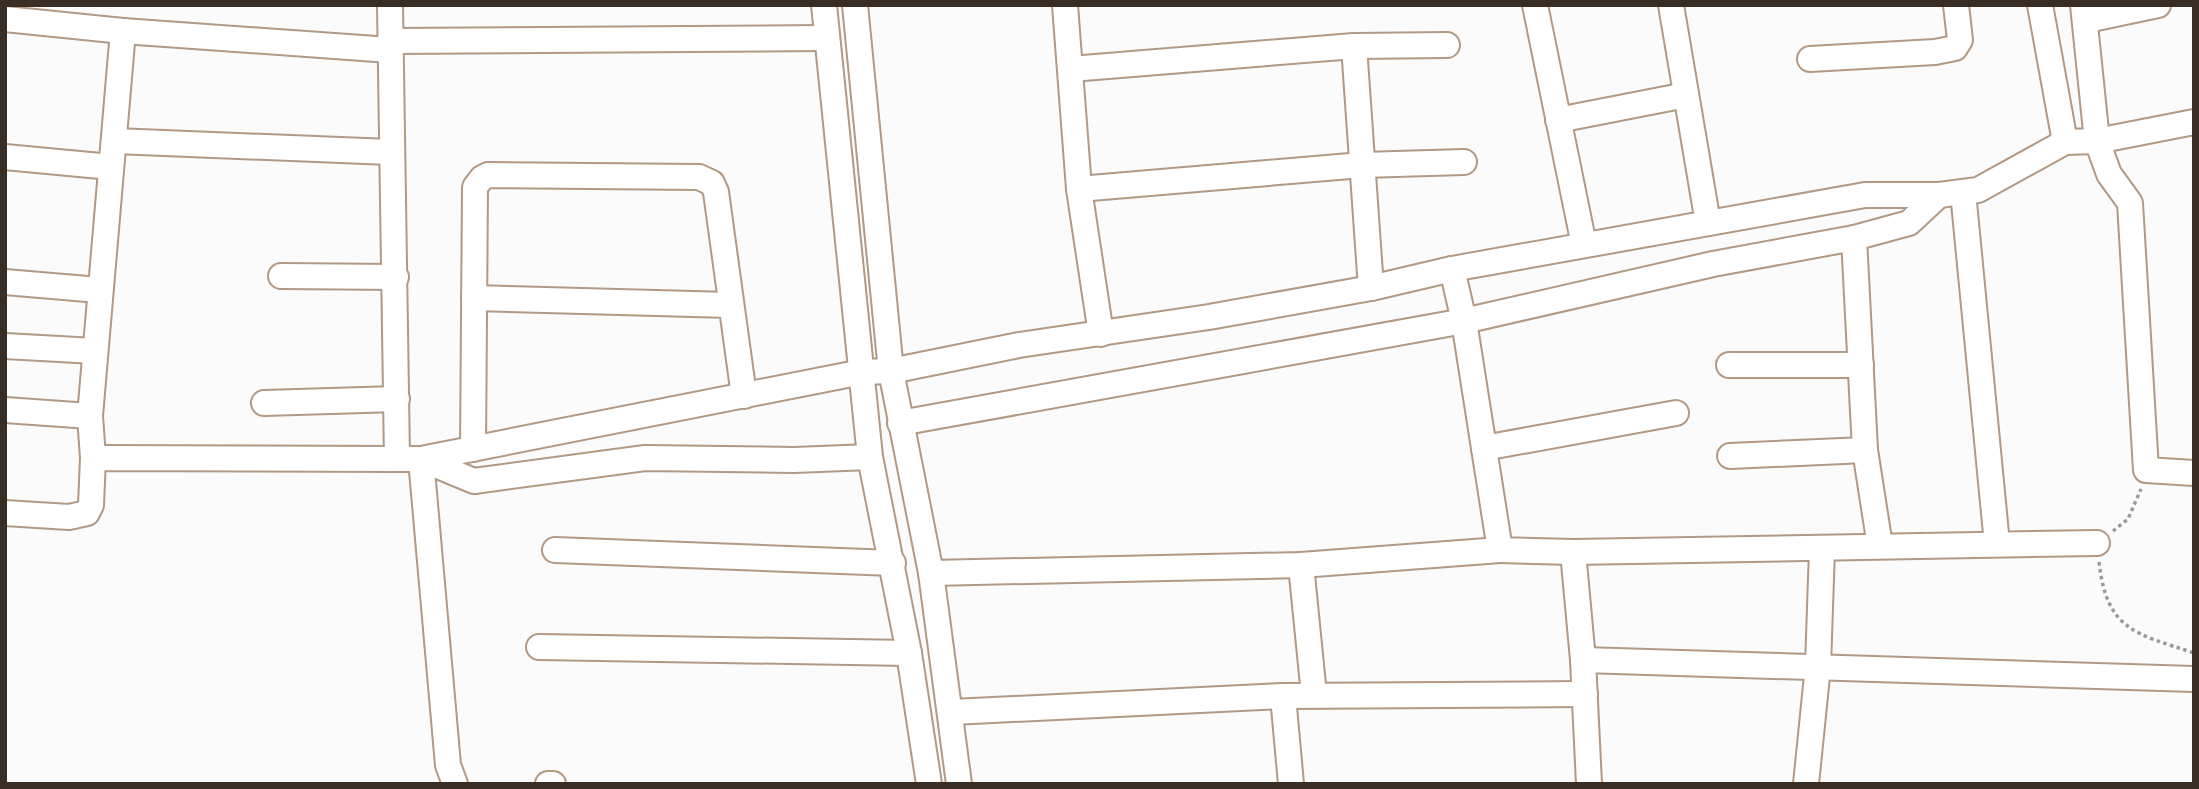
<svg xmlns="http://www.w3.org/2000/svg" width="2199" height="789" font-family="Jost,sans-serif">
	<rect width="100%" height="100%" fill="#fbfbfb"/>
	<g fill="none" stroke-linecap="round" stroke-linejoin="round">
		<g stroke="#b19984" stroke-width="28">
			<g id="minor">
				<path d="M390 5 397 459H421L474 481 645 458 794 460 870 457"/>
				<path d="M824 5 870 457 909 653 929 784"/>
				<path d="M855 5 891 371 931 573 959 784"/>
				<path d="M1065 5 1079 189 1101 334"/>
				<path d="M1535 5 1584 245"/>
				<path d="M1671 5 1708 223"/>
				<path d="M2040 5 2065 142"/>
				<path d="M2083 5 2097 141 2109 174 2130 203 2146 470 2194 473"/>
				<path d="M5 19 123 31"/>
				<path d="M2087 20 2158 5"/>
				<path d="M390 41 826 38"/>
				<path d="M1354 46 1371 288"/>
				<path d="M1810 59 1935 52 1955 48 1960 40 1956 5"/>
				<path d="M1071 69 1354 46 1447 45"/>
				<path d="M1558 120 1686 95"/>
				<path d="M115 141 390 152"/>
				<path d="M5 157 111 167"/>
				<path d="M1079 189 1362 165 1464 162"/>
				<path d="M1963 192 1997 544"/>
				<path d="M1854 238 1909 223 1939 195"/>
				<path d="M1452 269 1464 321 1500 550 1573 552 2097 543"/>
				<path d="M281 276 396 277"/>
				<path d="M5 282 99 290"/>
				<path d="M474 298 730 305"/>
				<path d="M5 346 95 351"/>
				<path d="M1729 365H1861"/>
				<path d="M264 403 397 399"/>
				<path d="M5 410 90 416"/>
				<path d="M900 423 1464 321 1713 264 1854 238 1865 450 1880 546"/>
				<path d="M1484 448 1676 413"/>
				<path d="M473 449 475 187 482 178 488 175 699 177 712 183 716 192 744 396"/>
				<path d="M1730 456 1865 450"/>
				<path d="M93 458 90 416 123 31 390 50"/>
				<path d="M5 513 69 517 87 513 91 505 93 458 397 459"/>
				<path d="M555 550 893 563"/>
				<path d="M1573 552 1583 660 1589 784"/>
				<path d="M1301 565 1314 695"/>
				<path d="M931 573 1301 565 1500 550"/>
				<path d="M539 647 909 653"/>
				<path d="M1583 660 2194 679"/>
				<path d="M1283 696 1291 784"/>
				<path d="M952 712 1283 696 1585 694"/>
				<path d="M455 784 448 765 421 459 862 372 891 371 1019 345 1209 317 1371 288 1452 269 1865 195H1939L1978 190 2065 142 2097 141 2194 122"/>
				<path d="M548 784H553"/>
				<path d="M1806 784 1818 666 1822 549"/>
			</g>
		</g>
		<g stroke="#9d9894" stroke-width="3.5" stroke-dasharray="3.5 3.5" stroke-linecap="butt">
			<path d="M2113 531 2128 519 2141 489"/>
			<path d="M2099 562C2107 631 2135 633 2194 653"/>
		</g>
		<use href="#minor" stroke="#fff" stroke-width="24"/>
	</g>
	<rect width="2199" height="789" fill="none" stroke="#382e25" stroke-width="14"/>
</svg>
